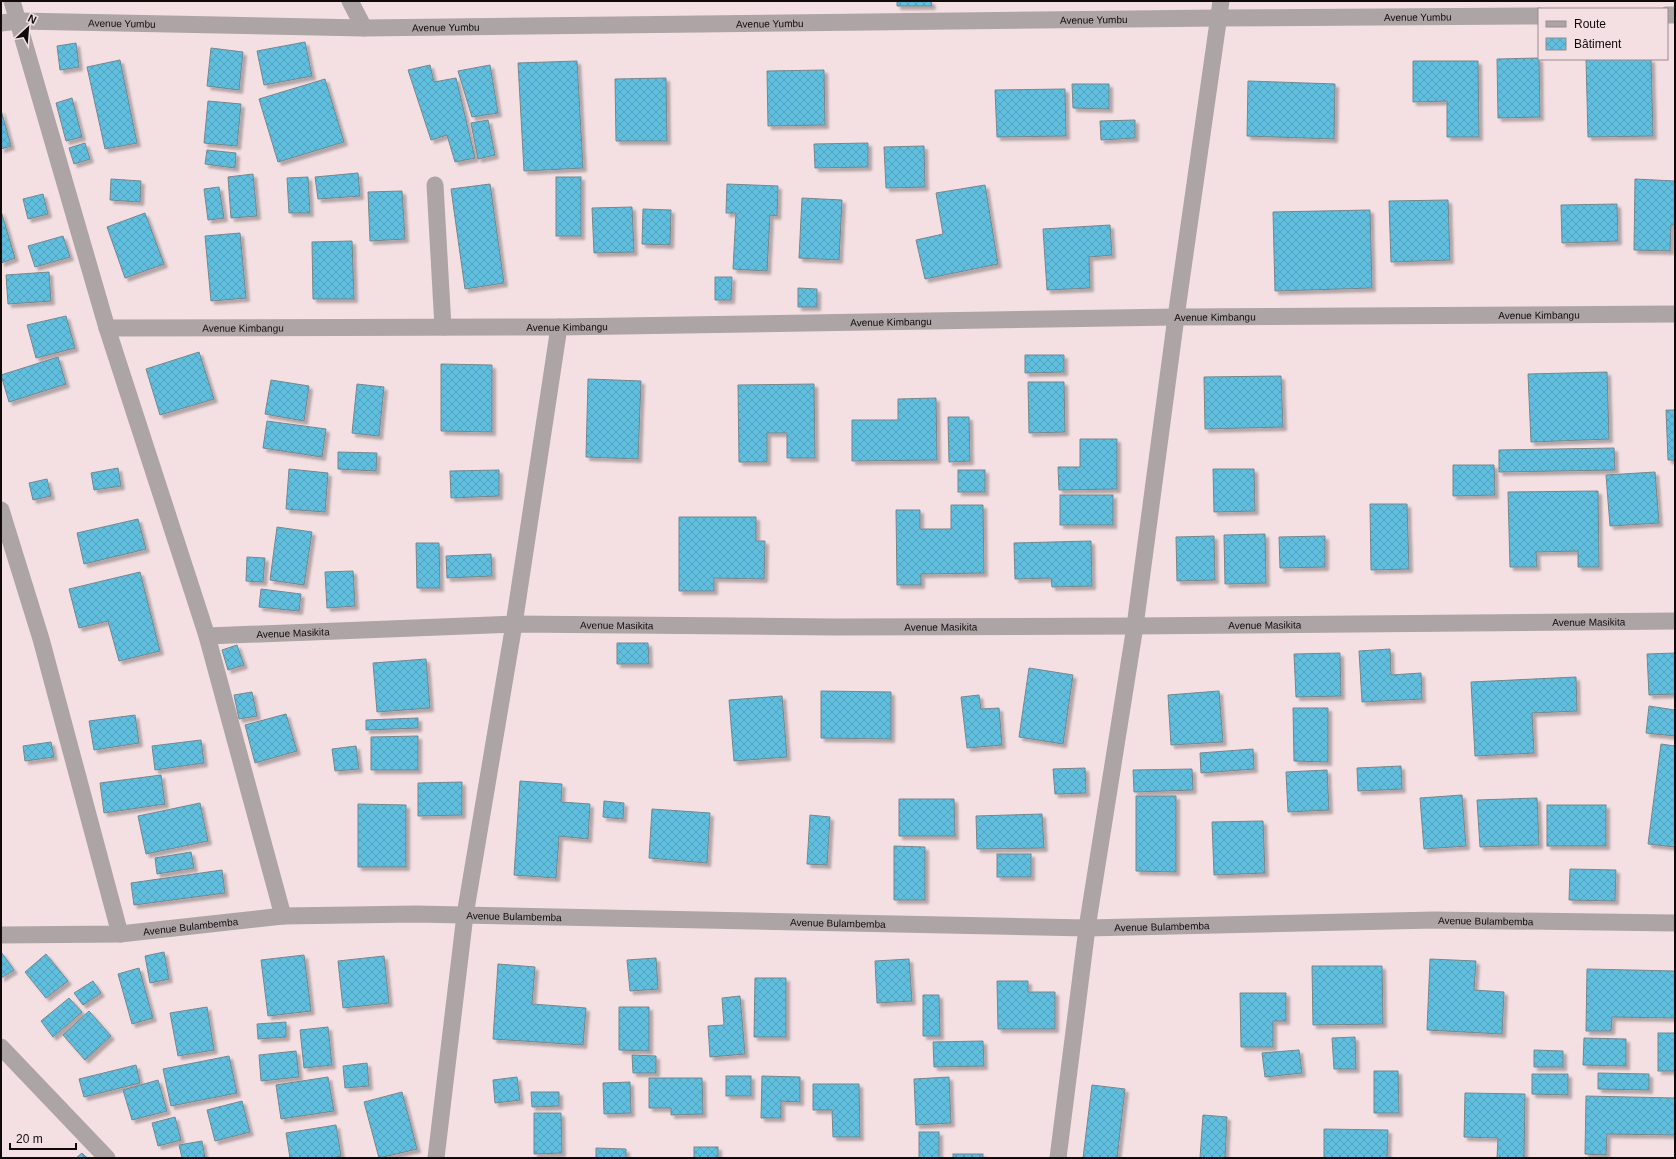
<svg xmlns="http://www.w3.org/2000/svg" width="1676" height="1159" font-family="Helvetica,sans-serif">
	<defs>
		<pattern id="building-cross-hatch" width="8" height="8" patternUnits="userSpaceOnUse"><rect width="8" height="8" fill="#61bedf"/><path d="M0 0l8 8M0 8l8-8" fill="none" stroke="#53a2be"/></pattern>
		<filter id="shadow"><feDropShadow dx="3.5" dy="3.5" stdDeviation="1" flood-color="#0004"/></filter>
	</defs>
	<rect width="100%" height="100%" fill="#f4e0e3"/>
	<g fill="url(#building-cross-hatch)" stroke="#75878d" filter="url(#shadow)">
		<path d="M897 1H931L932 6H897Z"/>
		<path d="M305 42 312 76 264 85 257 51Z"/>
		<path d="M76 43 79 67 60 70 57 46Z"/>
		<path d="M211 48 243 52 239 90 207 86Z"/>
		<path d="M1539 58 1540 117 1498 118 1497 59Z"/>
		<path d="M1586 59H1651L1653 136 1588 137Z"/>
		<path d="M120 60 137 143 105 149 87 67Z"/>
		<path d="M577 61 583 168 524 171 518 63Z"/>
		<path d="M1413 61H1478L1479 137H1447V101L1413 102Z"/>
		<path d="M430 65 434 82 456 78 475 158 455 162 447 135 431 140 408 70Z"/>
		<path d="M490 65 498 113 472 117 458 71Z"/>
		<path d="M824 70 825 125 768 126 767 71Z"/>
		<path d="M666 78 667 141H616L615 79Z"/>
		<path d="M325 79 344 142 278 162 259 99Z"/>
		<path d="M1248 81 1335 84 1334 139 1247 136Z"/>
		<path d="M1072 84H1109V109L1073 108Z"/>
		<path d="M1065 89 1066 136 997 137 995 90Z"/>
		<path d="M72 98 82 137 66 141 56 103Z"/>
		<path d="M208 101 241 104 237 146 204 143Z"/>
		<path d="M1 110 11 146 1 149Z"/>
		<path d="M488 120 495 155 478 159 471 123Z"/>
		<path d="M1135 120V138L1101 140 1100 121Z"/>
		<path d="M85 143 90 159 74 164 69 148Z"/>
		<path d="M868 143V167L815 168 814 144Z"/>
		<path d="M924 146 925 187 886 188 884 147Z"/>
		<path d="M207 150 236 153 235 168 205 164Z"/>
		<path d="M358 173 360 196 318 199 315 177Z"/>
		<path d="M253 174 257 216 231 218 228 177Z"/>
		<path d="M308 177 310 213H289L287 178Z"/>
		<rect x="556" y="177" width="25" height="59"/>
		<path d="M111 179 141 181 140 202 110 200Z"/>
		<path d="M1635 179 1675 181V225H1671L1670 251 1634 250Z"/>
		<path d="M490 184 504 283 465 289 451 189Z"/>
		<path d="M727 184 778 186 777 216 770 215 767 271 733 269 736 213H726Z"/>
		<path d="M985 185 998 264 925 279 916 240 943 234 936 193Z"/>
		<path d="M219 187 224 218 208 220 204 189Z"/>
		<path d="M402 191 405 239 370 241 368 192Z"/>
		<path d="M43 194 48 214 28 219 23 199Z"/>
		<path d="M802 198 842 200 839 260 799 258Z"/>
		<path d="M1448 200 1450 260 1391 262 1389 201Z"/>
		<path d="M1617 204 1618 241 1562 243 1561 205Z"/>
		<path d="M632 207 634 252 594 253 592 208Z"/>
		<path d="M643 209 671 210 670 245 642 244Z"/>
		<path d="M1370 210 1372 288 1275 291 1273 212Z"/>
		<path d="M1 211 15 258 1 263Z"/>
		<path d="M145 213 164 264 125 278 107 227Z"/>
		<path d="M1110 225 1112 255 1089 257 1090 288 1047 290 1043 229Z"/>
		<path d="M240 233 246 298 211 301 205 236Z"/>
		<path d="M63 236 70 257 35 267 28 246Z"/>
		<path d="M352 241 354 299H313L312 242Z"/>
		<path d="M49 272 51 301 8 304 6 275Z"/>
		<path d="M715 277H732L731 300H715Z"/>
		<path d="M798 288 817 289V307H798Z"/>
		<path d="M66 316 75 348 36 358 27 325Z"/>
		<path d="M199 352 214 399 160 415 146 369Z"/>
		<path d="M1025 355H1064V372L1025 373Z"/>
		<path d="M58 357 66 384 9 402 1 375Z"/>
		<path d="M441 364 492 365V432L441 431Z"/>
		<path d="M1607 372 1609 439 1531 442 1528 374Z"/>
		<path d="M1281 376 1283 427 1205 429 1204 377Z"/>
		<path d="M588 379 641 381 638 459 586 457Z"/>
		<path d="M271 380 309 386 304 421 265 414Z"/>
		<path d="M1028 382H1064L1065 432 1029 433Z"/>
		<path d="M357 384 384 387 379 436 352 433Z"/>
		<path d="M814 384 815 458H787V433H767V462H739L738 385Z"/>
		<path d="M936 398 937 460 852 461V420H898V399Z"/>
		<path d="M1666 410H1675V460H1668Z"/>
		<path d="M948 417H969L970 461 949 462Z"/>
		<path d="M267 421 326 429 322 457 263 448Z"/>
		<path d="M1080 439H1117V489L1059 490 1058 467H1080Z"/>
		<path d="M1614 448 1615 470 1499 472V450Z"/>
		<path d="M338 452 377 453 376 471 338 469Z"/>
		<path d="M1453 465H1494L1495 495 1453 496Z"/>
		<path d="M118 468 121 486 94 490 91 473Z"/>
		<path d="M289 469 328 473 325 512 286 509Z"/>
		<path d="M1213 469H1254L1255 511 1214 512Z"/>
		<path d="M499 470V496L451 498 450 471Z"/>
		<rect x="958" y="470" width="27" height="22"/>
		<path d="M1655 472 1659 523 1610 526 1606 475Z"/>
		<path d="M47 479 51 496 33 500 29 483Z"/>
		<path d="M1598 491 1599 567H1578V551L1536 552 1537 567H1510L1508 492Z"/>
		<rect x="1060" y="495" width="53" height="30"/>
		<path d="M1370 504H1407L1409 569 1371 570Z"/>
		<path d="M951 505H983L984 573 921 574V585H897L896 510H920V529H951Z"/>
		<path d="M679 517H756V541H765L764 579 714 578V591H679Z"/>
		<path d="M138 519 146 549 84 564 77 533Z"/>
		<path d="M277 527 312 532 304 585 270 580Z"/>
		<path d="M1265 534 1266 583 1225 584 1224 535Z"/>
		<path d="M1214 536 1215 580 1177 581 1176 537Z"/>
		<path d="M1325 536V567L1280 568 1279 537Z"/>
		<path d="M1091 541 1092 586 1052 587 1051 578 1015 579 1014 543Z"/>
		<path d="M416 543H439L440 588H417Z"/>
		<path d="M491 554 492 576 447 578 446 556Z"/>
		<path d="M247 557 265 558 263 582 246 581Z"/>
		<path d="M353 571 355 606 327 608 325 572Z"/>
		<path d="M140 572 160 651 119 661 108 621 79 628 69 589Z"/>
		<path d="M261 589 301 594 299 611 259 607Z"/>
		<path d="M617 643H648L649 664H617Z"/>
		<path d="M237 645 244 665 228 670 222 650Z"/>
		<path d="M1390 649 1391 675 1421 673 1422 699 1362 702 1359 651Z"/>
		<path d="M1340 653 1341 696 1296 697 1294 654Z"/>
		<path d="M1675 653V694L1649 695 1647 654Z"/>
		<path d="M426 659 430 708 377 712 373 663Z"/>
		<path d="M1029 668 1073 675 1063 744 1019 737Z"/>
		<path d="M1576 677 1577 711 1532 713 1534 753 1475 756 1471 682Z"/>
		<path d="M821 691 891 692V739L821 738Z"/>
		<path d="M1219 691 1223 742 1171 745 1168 695Z"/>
		<path d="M252 692 257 716 239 719 234 695Z"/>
		<path d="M979 695 981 709 999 708 1002 745 967 748 961 697Z"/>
		<path d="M782 696 787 757 734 761 729 700Z"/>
		<path d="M1649 706 1675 710V736L1646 733Z"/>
		<path d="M1293 708H1328V762L1294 761Z"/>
		<path d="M286 714 297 751 255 763 245 725Z"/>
		<path d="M135 715 139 743 94 750 89 721Z"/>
		<path d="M418 718V728L366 730V720Z"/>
		<path d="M418 736V770H371V737Z"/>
		<path d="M201 740 204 763 155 770 152 746Z"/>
		<path d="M51 742 54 757 25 761 23 746Z"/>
		<path d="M1661 744 1675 746V847L1648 844Z"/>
		<path d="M356 746 359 769 335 771 332 749Z"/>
		<path d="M1253 749 1254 769 1201 773 1200 753Z"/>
		<path d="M1401 766 1402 789 1358 791 1357 768Z"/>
		<path d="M1085 768 1086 793 1055 794 1053 769Z"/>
		<path d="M1192 769 1193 790 1134 792 1133 770Z"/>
		<path d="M1327 770 1329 810 1288 812 1286 772Z"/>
		<path d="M161 775 165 804 104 813 100 783Z"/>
		<path d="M520 781 562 784 561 802 590 804 588 839 559 836 556 878 514 875Z"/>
		<path d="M462 782V815L418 816V783Z"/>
		<path d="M1462 795 1466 846 1424 849 1420 798Z"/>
		<path d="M1136 796H1176V872L1136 871Z"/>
		<path d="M1537 798 1539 845 1480 847 1477 800Z"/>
		<path d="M899 799H954L955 836H899Z"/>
		<path d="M604 801 624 803 623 819 603 817Z"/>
		<path d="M200 803 208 841 146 854 138 816Z"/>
		<path d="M358 804 406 805V867H358Z"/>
		<rect x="1547" y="805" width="59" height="41"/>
		<path d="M652 809 710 813 707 863 649 858Z"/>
		<path d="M1042 814 1044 848 977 849 976 816Z"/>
		<path d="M810 815 830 817 827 865 807 864Z"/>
		<path d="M1263 821 1265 873 1214 875 1212 822Z"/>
		<path d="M894 846 925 847V900H894Z"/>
		<path d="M191 852 194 868 157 874 155 858Z"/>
		<rect x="997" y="854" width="34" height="23"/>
		<path d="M1570 869 1616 870 1615 901 1569 900Z"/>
		<path d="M222 870 225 893 134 905 131 883Z"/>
		<path d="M1 952 14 970 1 978Z"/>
		<path d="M164 952 169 979 150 983 145 956Z"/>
		<path d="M46 954 68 981 46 998 25 972Z"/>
		<path d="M304 955 311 1011 268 1016 261 960Z"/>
		<path d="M384 956 389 1003 343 1008 338 961Z"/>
		<path d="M656 958 658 989 630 991 627 960Z"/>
		<path d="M909 959 912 1001 877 1003 875 961Z"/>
		<path d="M1430 959 1476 961 1474 990 1504 992 1502 1034 1427 1030Z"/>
		<path d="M498 964 535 967 532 1004 586 1008 583 1045 493 1039Z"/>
		<path d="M1312 966H1382L1383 1024 1313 1025Z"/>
		<path d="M139 968 153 1018 132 1024 118 974Z"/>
		<path d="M1587 969 1675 971V1018L1612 1017 1611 1031H1586Z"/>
		<path d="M755 978H786V1037H754Z"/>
		<path d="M93 981 101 993 83 1005 74 993Z"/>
		<path d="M997 981H1028V992H1055V1029H998Z"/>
		<path d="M1240 993H1286V1021H1273V1047H1241Z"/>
		<path d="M923 995H939L940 1036H923Z"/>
		<path d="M740 996 745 1054 710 1057 708 1026 724 1025 722 998Z"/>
		<path d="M69 998 82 1012 53 1037 41 1021Z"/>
		<path d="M207 1007 214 1050 178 1056 170 1013Z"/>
		<path d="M619 1007H649V1051L619 1050Z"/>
		<path d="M89 1011 111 1036 85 1060 63 1035Z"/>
		<path d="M286 1022V1037L258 1039 257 1024Z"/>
		<path d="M328 1027 332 1065 304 1068 300 1030Z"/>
		<rect x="1658" y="1033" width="17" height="38"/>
		<path d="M1355 1037 1356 1069H1334L1332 1038Z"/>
		<path d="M1584 1038 1626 1039V1066L1583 1065Z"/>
		<path d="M983 1041 984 1066 934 1067 933 1042Z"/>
		<path d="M1299 1050 1302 1073 1265 1077 1262 1053Z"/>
		<path d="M1534 1050 1563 1051V1067H1534Z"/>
		<path d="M296 1051 299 1077 261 1081 259 1055Z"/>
		<path d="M632 1055 656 1056V1073H633Z"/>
		<path d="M229 1056 237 1093 171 1106 163 1069Z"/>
		<path d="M367 1063 369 1086 345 1088 343 1066Z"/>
		<path d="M136 1065 140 1083 84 1097 79 1079Z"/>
		<path d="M1374 1071H1398L1399 1113H1374Z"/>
		<path d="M1598 1073 1649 1074V1090L1598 1089Z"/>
		<path d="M1532 1074H1568V1095L1532 1094Z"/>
		<rect x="726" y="1076" width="25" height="20"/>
		<path d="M762 1076 800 1077V1102L781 1101V1118H761Z"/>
		<path d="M328 1077 334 1111 281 1119 276 1085Z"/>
		<path d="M517 1077 520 1100 495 1103 493 1080Z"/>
		<path d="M949 1077 951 1123 916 1125 914 1079Z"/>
		<path d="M649 1078H702L703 1114 671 1115V1108H649Z"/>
		<path d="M158 1080 167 1111 132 1120 123 1090Z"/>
		<path d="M630 1082 631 1113 604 1114 603 1083Z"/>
		<path d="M813 1084H859L860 1137H833L832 1110H813Z"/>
		<path d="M1092 1085 1125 1089 1117 1158H1083Z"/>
		<path d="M402 1092 417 1149 379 1158 364 1102Z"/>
		<path d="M531 1092H559V1106L532 1107Z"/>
		<path d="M1465 1093 1525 1094 1524 1158H1497L1498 1138 1464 1137Z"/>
		<path d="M1586 1096 1675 1098V1135L1607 1134 1606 1155 1585 1154Z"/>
		<path d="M242 1101 250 1132 215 1141 207 1110Z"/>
		<path d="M534 1113H561L562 1153 534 1154Z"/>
		<path d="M1203 1115 1227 1117 1225 1158H1200Z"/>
		<path d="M175 1117 181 1140 158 1146 152 1123Z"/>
		<path d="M336 1125 341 1156 332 1158H290L286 1133Z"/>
		<path d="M1324 1129 1388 1130 1387 1158H1324Z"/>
		<rect x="919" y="1132" width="20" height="26"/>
		<path d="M202 1141 205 1158H182L179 1145Z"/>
		<rect x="694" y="1147" width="24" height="11"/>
		<path d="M596 1148 626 1149V1158H596Z"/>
		<path d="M82 1153 87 1158H76Z"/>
		<rect x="953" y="1154" width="30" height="4"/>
	</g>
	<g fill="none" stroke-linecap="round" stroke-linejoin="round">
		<g stroke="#ada4a6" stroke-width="17">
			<path d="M12 1 107 328 207 636 283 916"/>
			<path d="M350 1 364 28"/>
			<path d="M1667 15H1675"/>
			<path id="s1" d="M1 23 19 21 364 28 1218 18 1539 16"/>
			<path d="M435 185 443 327"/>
			<path id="s2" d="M107 328 559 327 1176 317 1675 314"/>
			<path d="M1 510 41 639 120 934"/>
			<path id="s3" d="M207 636 514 624 835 627 1135 626 1675 621"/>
			<path id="s4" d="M1 935 120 934 283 916 416 914 1087 928 1434 920 1675 923"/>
			<path d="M1 1047 107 1158"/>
			<path d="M436 1158 465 915 514 624 559 327"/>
			<path d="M1058 1158 1087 928 1135 626 1176 317 1221 1"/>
		</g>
	</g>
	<g text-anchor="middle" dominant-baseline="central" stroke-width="4" stroke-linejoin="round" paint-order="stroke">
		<g font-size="10" fill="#100a0b" stroke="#f4e0e3">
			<text stroke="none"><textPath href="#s1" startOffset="1417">Avenue Yumbu</textPath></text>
			<text stroke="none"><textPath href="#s1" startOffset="1093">Avenue Yumbu</textPath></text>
			<text stroke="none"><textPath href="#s1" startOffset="769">Avenue Yumbu</textPath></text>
			<text stroke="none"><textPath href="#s1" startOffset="121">Avenue Yumbu</textPath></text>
			<text stroke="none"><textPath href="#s1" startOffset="445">Avenue Yumbu</textPath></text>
			<text stroke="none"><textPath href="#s2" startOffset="1432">Avenue Kimbangu</textPath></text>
			<text stroke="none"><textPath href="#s2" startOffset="1108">Avenue Kimbangu</textPath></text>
			<text stroke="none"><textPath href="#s2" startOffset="784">Avenue Kimbangu</textPath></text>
			<text stroke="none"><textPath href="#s2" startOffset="460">Avenue Kimbangu</textPath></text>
			<text stroke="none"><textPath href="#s2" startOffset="136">Avenue Kimbangu</textPath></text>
			<text stroke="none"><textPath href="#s3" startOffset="1382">Avenue Masikita</textPath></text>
			<text stroke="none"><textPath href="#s3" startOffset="410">Avenue Masikita</textPath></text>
			<text stroke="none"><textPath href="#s3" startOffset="1058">Avenue Masikita</textPath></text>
			<text stroke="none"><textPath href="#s3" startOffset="734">Avenue Masikita</textPath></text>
			<text stroke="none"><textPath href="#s3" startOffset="86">Avenue Masikita</textPath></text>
			<text stroke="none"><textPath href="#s4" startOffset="514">Avenue Bulambemba</textPath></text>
			<text stroke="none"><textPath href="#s4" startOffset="1486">Avenue Bulambemba</textPath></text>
			<text stroke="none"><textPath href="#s4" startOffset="838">Avenue Bulambemba</textPath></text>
			<text stroke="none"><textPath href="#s4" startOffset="190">Avenue Bulambemba</textPath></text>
			<text stroke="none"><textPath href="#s4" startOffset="1162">Avenue Bulambemba</textPath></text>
		</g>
	</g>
	<rect width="1676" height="1159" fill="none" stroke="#100a0b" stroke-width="4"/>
	<rect x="1538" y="8" width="130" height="52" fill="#f4e0e3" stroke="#998a8d"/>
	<rect x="1546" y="21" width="20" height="6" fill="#ada4a6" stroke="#998a8d"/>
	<text x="1574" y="28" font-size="12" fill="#100a0b">Route</text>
	<rect x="1546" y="38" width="20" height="12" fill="url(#building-cross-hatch)" stroke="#998a8d"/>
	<text x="1574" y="48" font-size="12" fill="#100a0b">Bâtiment</text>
	<g transform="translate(28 28) rotate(26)" stroke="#f4e0e3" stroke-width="3" paint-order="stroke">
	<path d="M0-3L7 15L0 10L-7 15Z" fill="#100a0b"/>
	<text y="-6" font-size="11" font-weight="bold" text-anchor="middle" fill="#100a0b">N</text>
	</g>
	<path d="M10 1143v6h66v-6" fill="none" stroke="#100a0b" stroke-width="2"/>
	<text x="16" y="1143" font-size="12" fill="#100a0b" stroke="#f4e0e3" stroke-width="3" paint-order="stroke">20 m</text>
</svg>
